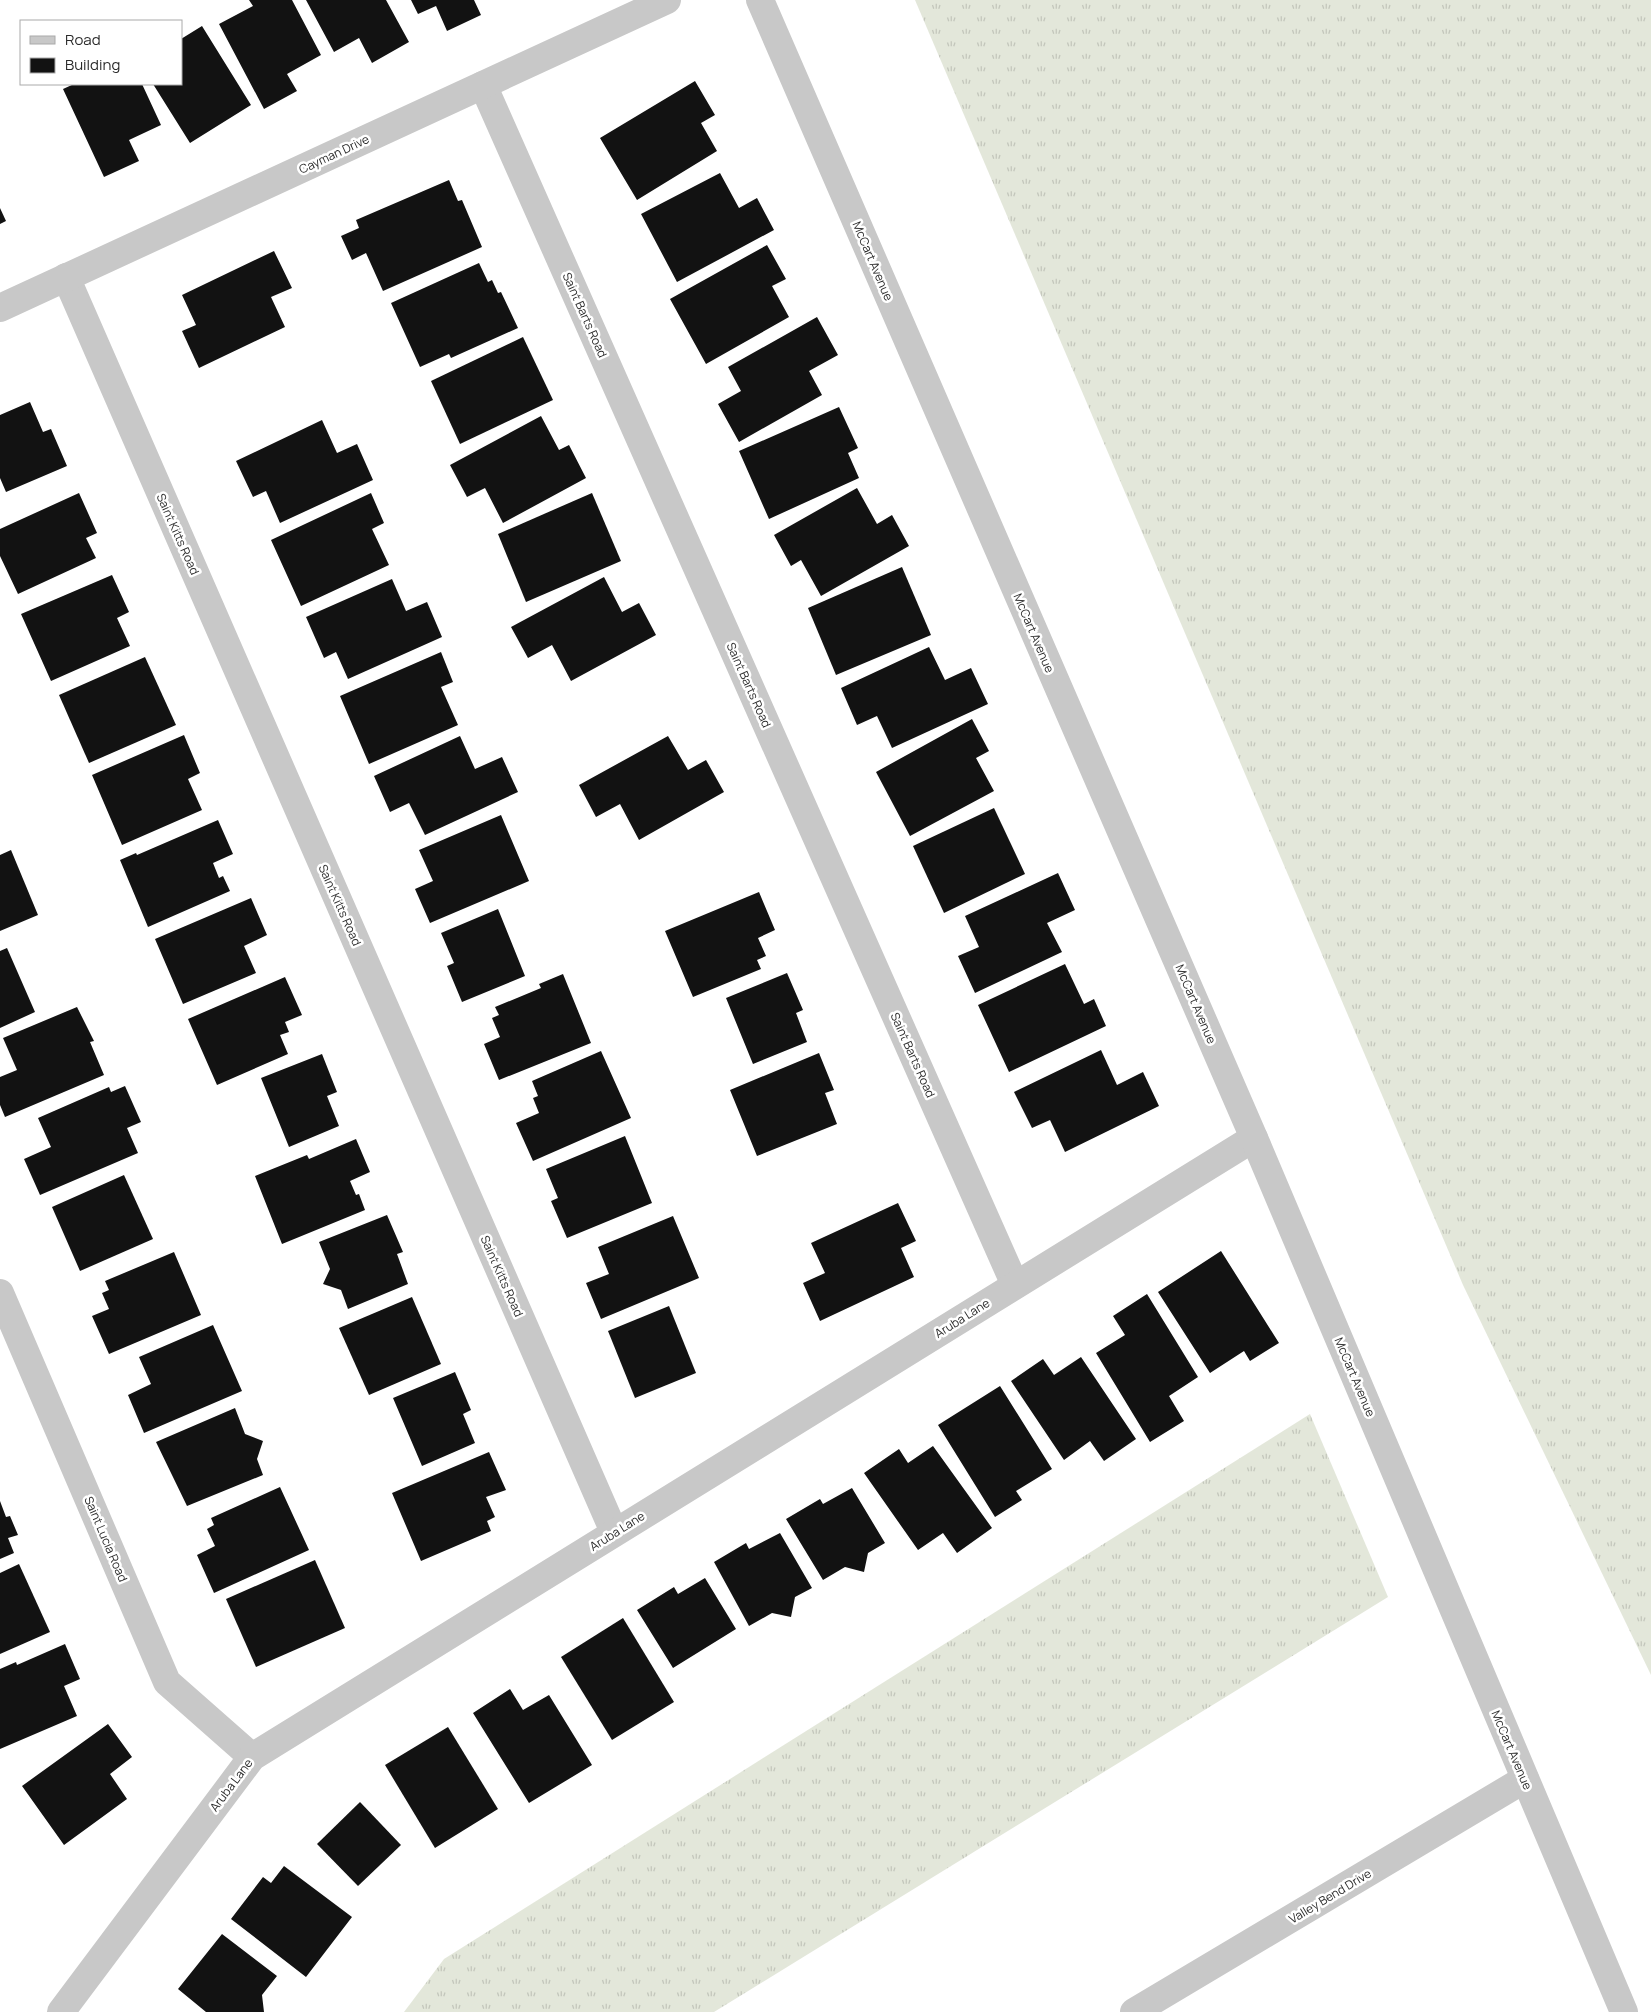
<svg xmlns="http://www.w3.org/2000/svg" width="1651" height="2012" font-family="Manrope,sans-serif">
	<defs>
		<pattern id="grass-tufts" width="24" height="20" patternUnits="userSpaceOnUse" patternTransform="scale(1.25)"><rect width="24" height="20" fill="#e3e7da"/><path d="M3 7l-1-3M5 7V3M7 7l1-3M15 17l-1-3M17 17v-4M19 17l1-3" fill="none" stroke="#c3c6bb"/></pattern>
	</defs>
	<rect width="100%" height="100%" fill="#fff"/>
	<g fill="url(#grass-tufts)">
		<path d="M915 0H1651V1675L1463 1285Z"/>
		<path d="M1310 1414 1388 1597 714 2012H404L444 1959Z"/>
	</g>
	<g fill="#121212">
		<path d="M249 0H292L321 55 287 74 297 91 264 109 219 24 253 6Z"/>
		<path d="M306 0H386L409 42 372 63 359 38 334 52Z"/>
		<path d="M411 0H474L481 15 447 31 436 6 418 14Z"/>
		<path d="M202 26 251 105 190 143 153 84H181V39Z"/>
		<path d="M695 81 715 115 701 123 717 151 637 200 600 138Z"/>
		<path d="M74 84H142L161 125 129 140 139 161 104 177 63 89Z"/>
		<path d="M720 173 739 208 757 198 774 230 677 282 641 214Z"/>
		<path d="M449 180 458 201 462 200 482 247 383 291 366 253 352 260 341 236 359 228 356 220Z"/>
		<path d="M0 208 6 221 0 224Z"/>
		<path d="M767 245 786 279 772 286 789 317 706 364 670 299Z"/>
		<path d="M274 251 292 288 271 297 285 327 199 368 182 331 196 325 182 295Z"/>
		<path d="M479 263 488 282 492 280 498 293 501 292 518 328 451 358 449 354 420 367 391 303Z"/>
		<path d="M817 317 838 355 809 371 822 395 739 442 718 404 741 391 728 367Z"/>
		<path d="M523 337 553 400 460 444 431 381Z"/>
		<path d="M30 402 43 432 51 429 67 466 6 492 0 478V415Z"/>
		<path d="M839 407 858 448 848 453 859 478 769 519 739 451Z"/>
		<path d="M541 416 559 450 569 445 586 478 503 523 485 488 467 497 450 465Z"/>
		<path d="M322 420 337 453 357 444 373 480 280 523 266 491 253 497 236 461Z"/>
		<path d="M857 488 877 524 892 515 909 546 821 596 801 560 791 566 774 535Z"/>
		<path d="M79 493 97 533 86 538 96 558 18 594 0 556V529Z"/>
		<path d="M371 493 384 523 372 529 389 565 301 606 271 540Z"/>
		<path d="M592 493 621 561 526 602 498 534Z"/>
		<path d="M902 567 931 635 836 675 808 608Z"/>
		<path d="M112 575 129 612 117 618 130 646 51 681 21 614Z"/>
		<path d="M604 577 622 612 639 603 656 635 571 681 552 645 528 658 511 627Z"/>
		<path d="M392 579 406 611 427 602 442 637 348 679 336 652 324 658 306 617Z"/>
		<path d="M929 647 945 680 971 668 988 704 892 748 877 716 857 725 841 688Z"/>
		<path d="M441 652 453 682 441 687 458 725 369 764 340 696Z"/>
		<path d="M145 657 176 725 89 763 59 695Z"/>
		<path d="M972 719 989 751 976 758 994 791 910 836 876 772Z"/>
		<path d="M184 735 200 773 188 779 202 810 122 845 92 775Z"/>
		<path d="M460 736 475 769 502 757 518 792 425 835 409 803 390 812 374 776Z"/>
		<path d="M668 736 688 770 706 760 724 792 639 840 620 804 596 817 579 785Z"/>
		<path d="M994 808 1025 874 944 913 913 846Z"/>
		<path d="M501 815 529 881 430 923 415 889 433 881 419 850Z"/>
		<path d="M218 820 233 854 213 863 219 878 223 876 230 891 148 927 120 860 136 853 137 855Z"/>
		<path d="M11 850 38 915 0 931V855Z"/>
		<path d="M1058 873 1075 910 1047 923 1062 952 975 993 958 956 979 947 965 916Z"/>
		<path d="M759 892 775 930 758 938 766 956 757 960 761 969 693 997 665 931Z"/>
		<path d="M251 898 267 935 244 946 256 973 183 1004 155 939Z"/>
		<path d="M498 909 525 976 462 1002 447 966 454 963 441 933Z"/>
		<path d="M7 948 35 1012 0 1028V951Z"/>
		<path d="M1065 964 1084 1004 1094 999 1106 1026 1009 1072 978 1005Z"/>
		<path d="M787 973 803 1010 796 1013 807 1042 753 1064 726 998Z"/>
		<path d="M563 974 591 1043 499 1080 484 1044 500 1037 492 1018 499 1015 495 1007 541 988 539 984Z"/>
		<path d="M285 977 302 1015 285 1022 289 1032 280 1035 288 1054 217 1085 188 1019Z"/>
		<path d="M77 1007 94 1041 90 1042 104 1075 5 1117 0 1105V1077L17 1070 3 1038Z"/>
		<path d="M1101 1050 1117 1085 1143 1072 1159 1106 1065 1152 1050 1120 1032 1128 1014 1092Z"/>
		<path d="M601 1051 631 1118 533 1161 516 1123 539 1113 533 1098 538 1096 532 1081Z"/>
		<path d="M819 1053 834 1090 825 1093 837 1124 757 1156 730 1090Z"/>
		<path d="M322 1054 337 1092 327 1096 339 1126 289 1147 261 1078Z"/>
		<path d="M125 1086 141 1122 127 1128 138 1153 40 1195 24 1159 51 1147 38 1118 109 1087 111 1092Z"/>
		<path d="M625 1136 652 1203 567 1238 551 1201 558 1198 546 1169Z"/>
		<path d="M356 1139 370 1172 350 1181 356 1195 359 1194 365 1210 282 1244 255 1176 307 1155 309 1159Z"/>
		<path d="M124 1175 153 1239 80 1271 52 1207Z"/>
		<path d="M898 1203 916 1241 901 1248 914 1277 820 1321 803 1283 825 1273 811 1243Z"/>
		<path d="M387 1215 403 1252 397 1254 408 1284 348 1309 341 1290 323 1284 330 1269 319 1242Z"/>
		<path d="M673 1216 699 1278 601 1319 586 1283 609 1274 598 1247Z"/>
		<path d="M1221 1251 1279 1343 1250 1361 1244 1351 1210 1373 1158 1292Z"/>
		<path d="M174 1252 201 1315 109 1354 92 1316 109 1309 102 1293 109 1290 105 1281Z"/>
		<path d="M1147 1294 1198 1377 1169 1396 1184 1421 1150 1442 1096 1353 1125 1335 1113 1316Z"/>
		<path d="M412 1297 441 1364 369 1395 339 1328Z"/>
		<path d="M669 1306 696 1373 635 1398 608 1331Z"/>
		<path d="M213 1325 242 1391 144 1433 128 1395 151 1384 139 1357Z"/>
		<path d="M1081 1357 1136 1439 1104 1461 1090 1441 1064 1460 1011 1381 1043 1359 1054 1375Z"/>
		<path d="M455 1372 471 1410 463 1414 475 1443 422 1466 393 1398Z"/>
		<path d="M1000 1386 1052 1469 1016 1491 1022 1500 995 1517 938 1425Z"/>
		<path d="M235 1408 245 1434 263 1441 257 1459 263 1475 187 1506 156 1442Z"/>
		<path d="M933 1446 992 1528 957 1553 943 1533 918 1550 864 1473 899 1449 908 1463Z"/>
		<path d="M489 1452 506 1490 486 1497 495 1517 487 1521 491 1531 421 1561 392 1493Z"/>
		<path d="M280 1487 309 1550 214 1593 197 1555 215 1546 207 1529 214 1525 211 1518Z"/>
		<path d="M852 1488 885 1543 868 1553 864 1572 845 1567 823 1580 786 1519 820 1499 823 1504Z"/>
		<path d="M0 1501 6 1517 10 1516 18 1535 8 1538 14 1553 0 1559Z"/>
		<path d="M780 1533 812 1588 795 1597 791 1617 772 1613 749 1626 714 1562 746 1543 749 1549Z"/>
		<path d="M315 1560 345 1628 256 1667 226 1599Z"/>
		<path d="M19 1564 50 1632 0 1654V1573Z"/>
		<path d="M705 1578 736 1629 673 1668 637 1610 674 1587 678 1594Z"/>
		<path d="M623 1618 674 1702 612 1740 561 1657Z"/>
		<path d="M65 1644 80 1679 64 1686 77 1716 0 1749V1669L16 1662 17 1665Z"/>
		<path d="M510 1689 523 1710 549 1695 592 1765 529 1803 473 1713Z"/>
		<path d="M108 1724 132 1757 110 1774 127 1799 64 1845 22 1786Z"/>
		<path d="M448 1727 498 1809 435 1848 385 1765Z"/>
		<path d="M360 1802 401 1845 358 1886 317 1844Z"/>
		<path d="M284 1866 352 1917 306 1977 231 1919 263 1877 271 1883Z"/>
		<path d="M222 1934 277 1976 262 1995 264 2012H206L178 1989Z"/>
	</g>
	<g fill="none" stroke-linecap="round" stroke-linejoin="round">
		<g stroke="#c8c8c8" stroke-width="28">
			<path d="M483 85 1015 1285"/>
			<path d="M66 277 614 1532"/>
			<path d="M0 308 667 0"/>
			<path d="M0 1293 167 1682 252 1757"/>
			<path d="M61 2012 252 1757 1254 1138"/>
			<path d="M1134 2012 1525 1779"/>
		</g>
		<path stroke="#c8c8c8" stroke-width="28" d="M760 0 1254 1138 1624 2012"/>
	</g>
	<g text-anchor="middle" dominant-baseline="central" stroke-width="5" stroke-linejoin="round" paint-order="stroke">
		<g font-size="12" fill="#2b2b2b" stroke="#fff">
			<text transform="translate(334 154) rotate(-25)">Cayman Drive</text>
			<text transform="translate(873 261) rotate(67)">McCart Avenue</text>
			<text transform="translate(585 315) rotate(66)">Saint Barts Road</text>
			<text transform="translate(178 534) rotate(66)">Saint Kitts Road</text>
			<text transform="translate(1034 633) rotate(67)">McCart Avenue</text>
			<text transform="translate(749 685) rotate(66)">Saint Barts Road</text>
			<text transform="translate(340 905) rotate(66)">Saint Kitts Road</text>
			<text transform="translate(1196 1004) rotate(67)">McCart Avenue</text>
			<text transform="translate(913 1055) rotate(66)">Saint Barts Road</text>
			<text transform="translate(502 1276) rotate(66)">Saint Kitts Road</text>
			<text transform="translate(962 1318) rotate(-32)">Aruba Lane</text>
			<text transform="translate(1355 1377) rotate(67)">McCart Avenue</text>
			<text transform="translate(617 1531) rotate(-32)">Aruba Lane</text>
			<text transform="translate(106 1539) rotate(67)">Saint Lucia Road</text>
			<text transform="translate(1512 1750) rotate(67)">McCart Avenue</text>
			<text transform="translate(231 1785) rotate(-53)">Aruba Lane</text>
			<text transform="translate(1330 1896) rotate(-31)">Valley Bend Drive</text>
		</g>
	</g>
	<rect x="20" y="20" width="162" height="65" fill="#ffffff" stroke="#aaaaaa"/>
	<rect x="30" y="36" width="25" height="8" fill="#c8c8c8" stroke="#aaaaaa"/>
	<text x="65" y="45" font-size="15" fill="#2b2b2b">Road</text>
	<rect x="30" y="58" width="25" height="15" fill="#121212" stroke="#aaaaaa"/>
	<text x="65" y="70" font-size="15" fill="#2b2b2b">Building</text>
</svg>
